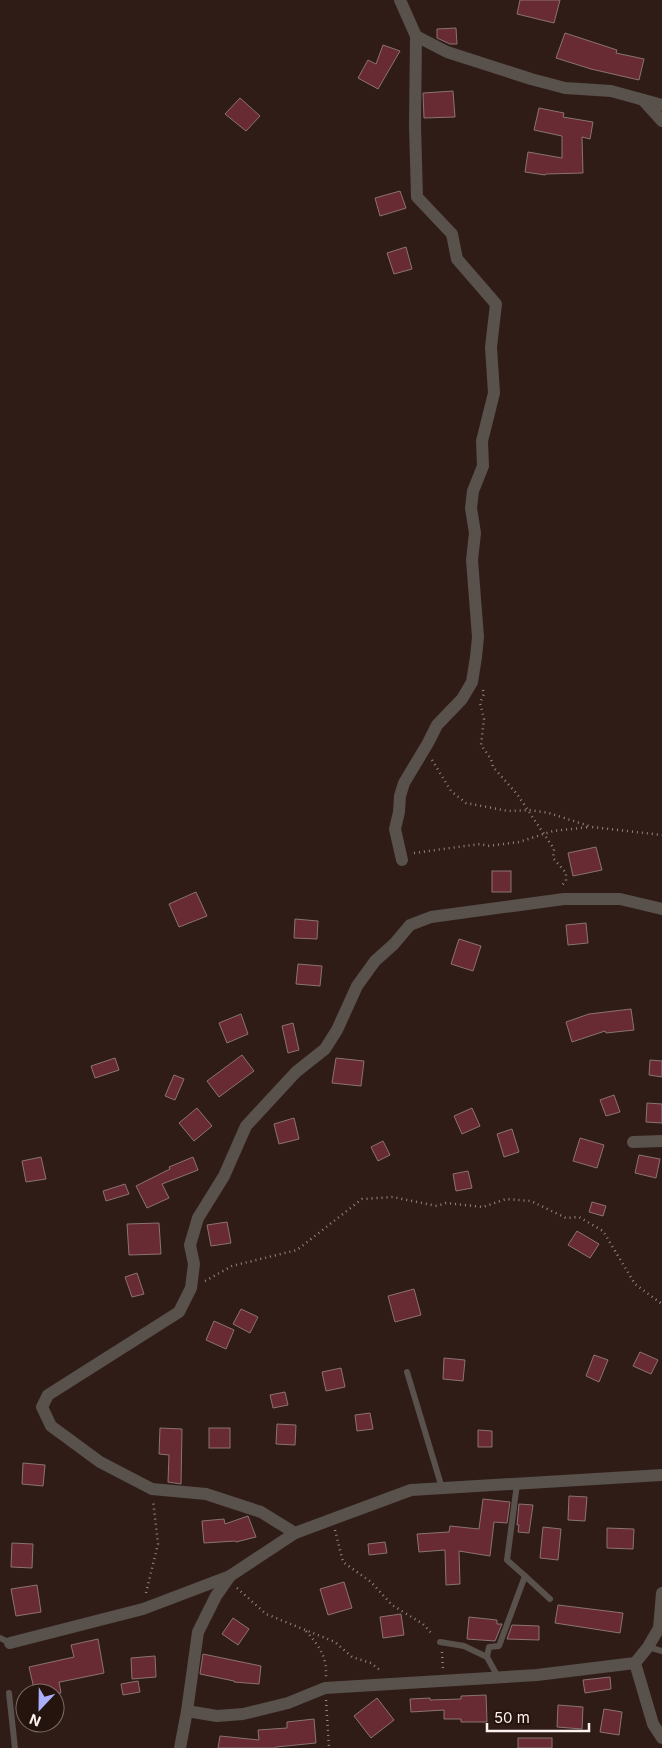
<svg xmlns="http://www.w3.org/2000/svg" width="662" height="1748" font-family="Inter,sans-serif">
	<rect width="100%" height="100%" fill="#2f1c17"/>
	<g fill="#682b34" stroke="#8b7274">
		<path d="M520 0H560L554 23 517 14Z"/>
		<path d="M456 28 457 44H450L437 38V29Z"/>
		<path d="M565 33 617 50 616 53 644 59 639 80 591 69 556 58Z"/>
		<path d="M383 45 400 51 378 89 358 78 368 60 376 64Z"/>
		<path d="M453 91 455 117 424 118 423 93Z"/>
		<path d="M240 98 260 116 246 131 225 114Z"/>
		<path d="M539 108 564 113 563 117 593 122 590 139 582 137 583 173 546 174 545 175 525 172 528 152 562 158V136L534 130Z"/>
		<path d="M400 191 406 208 380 216 375 198Z"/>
		<path d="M406 247 412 269 394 274 387 253Z"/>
		<path d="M596 847 602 870 573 876 568 853Z"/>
		<rect x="492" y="871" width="19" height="21"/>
		<path d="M196 892 207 916 179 927 169 904Z"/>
		<path d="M295 919 318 921 317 939 294 938Z"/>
		<path d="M586 923 588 943 568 945 566 925Z"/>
		<path d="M459 939 481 946 473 971 451 964Z"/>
		<path d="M298 964 322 966 320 986 296 984Z"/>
		<path d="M631 1009 634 1030 606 1033 605 1031 572 1042 566 1022 589 1014Z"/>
		<path d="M241 1014 248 1034 227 1043 219 1023Z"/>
		<path d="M293 1023 299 1050 288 1053 282 1026Z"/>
		<path d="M242 1055 254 1071 219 1097 207 1081Z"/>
		<path d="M115 1058 119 1070 95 1078 91 1066Z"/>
		<path d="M336 1058 364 1061 361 1086 332 1083Z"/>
		<path d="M650 1060 662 1061V1077L649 1075Z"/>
		<path d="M174 1075 184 1079 175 1100 165 1096Z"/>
		<path d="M614 1095 620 1112 606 1116 600 1100Z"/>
		<path d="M647 1103 662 1104V1123L646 1122Z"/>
		<path d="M197 1108 212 1126 194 1141 179 1123Z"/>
		<path d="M472 1108 480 1126 462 1134 454 1116Z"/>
		<path d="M294 1118 299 1139 279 1144 274 1124Z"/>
		<path d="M512 1129 519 1152 504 1157 497 1134Z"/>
		<path d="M580 1138 604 1145 597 1168 573 1161Z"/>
		<path d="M383 1141 390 1155 378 1161 371 1147Z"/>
		<path d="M639 1155 660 1159 656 1178 635 1173Z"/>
		<path d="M41 1157 46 1179 26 1182 22 1161Z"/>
		<path d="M193 1157 198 1170 162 1184 169 1198 147 1208 136 1186 170 1169 169 1167Z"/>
		<path d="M468 1171 472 1188 456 1191 453 1174Z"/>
		<path d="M125 1184 129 1194 106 1201 103 1191Z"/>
		<path d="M592 1202 606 1206 603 1216 589 1212Z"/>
		<path d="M227 1222 231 1243 211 1246 207 1225Z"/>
		<path d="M159 1223 161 1254 129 1255 127 1224Z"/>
		<path d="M577 1231 599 1244 590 1258 568 1245Z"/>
		<path d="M137 1273 144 1294 132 1297 125 1277Z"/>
		<path d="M414 1289 421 1315 395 1322 388 1296Z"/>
		<path d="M241 1309 258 1317 250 1333 233 1324Z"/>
		<path d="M214 1321 234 1330 226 1349 206 1340Z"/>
		<path d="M640 1352 658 1360 651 1374 633 1366Z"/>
		<path d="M594 1355 608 1360 599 1382 586 1376Z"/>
		<path d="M444 1358 465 1360 463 1381 443 1379Z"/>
		<path d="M341 1368 345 1387 326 1391 322 1372Z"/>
		<path d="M285 1392 288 1405 273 1408 270 1395Z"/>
		<path d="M370 1413 373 1429 357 1431 355 1415Z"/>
		<path d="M277 1424 296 1425 295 1445 276 1444Z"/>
		<path d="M160 1428 182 1429 181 1484 168 1482 169 1455 159 1454Z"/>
		<rect x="209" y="1428" width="21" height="20"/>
		<path d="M478 1430 492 1431V1447H478Z"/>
		<path d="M23 1463 45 1465 43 1486 22 1484Z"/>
		<path d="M569 1496 587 1497 585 1521 568 1520Z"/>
		<path d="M483 1499 510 1502 507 1523 494 1522 490 1556 459 1551 460 1584 446 1585 445 1550 419 1552 417 1534 449 1532 450 1526 479 1529Z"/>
		<path d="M519 1504 533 1505 529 1533 518 1532 519 1525H517Z"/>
		<path d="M248 1516 256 1537 236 1542 235 1541 204 1543 202 1521 224 1519 225 1524Z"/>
		<path d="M543 1527 561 1529 558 1560 540 1558Z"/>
		<path d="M607 1528 634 1529 633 1549 607 1548Z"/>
		<path d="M385 1542 387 1553 369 1555 368 1544Z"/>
		<path d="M12 1543 33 1544 32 1568 11 1567Z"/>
		<path d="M344 1582 352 1608 328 1615 320 1589Z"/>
		<path d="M37 1585 41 1612 16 1616 11 1589Z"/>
		<path d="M558 1605 623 1613 620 1633 555 1623Z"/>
		<path d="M401 1614 404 1635 383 1638 380 1617Z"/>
		<path d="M469 1617 497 1620V1624H502L495 1641 467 1639Z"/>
		<path d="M233 1618 249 1629 238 1645 222 1634Z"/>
		<path d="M512 1625 539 1626V1640L507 1639Z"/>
		<path d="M98 1639 104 1673 60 1682H59L61 1693H35L29 1667 74 1657 71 1645Z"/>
		<path d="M203 1654 261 1666 259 1684 234 1682V1681L200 1674Z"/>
		<path d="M155 1656 156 1677 132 1679 131 1658Z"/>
		<path d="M610 1677 611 1689 585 1693 583 1680Z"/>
		<path d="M138 1681 140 1692 123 1695 121 1684Z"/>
		<path d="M486 1695 487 1722H461V1719H444V1710L411 1712 410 1699 430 1698V1700L461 1699V1696Z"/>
		<path d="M377 1698 394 1720 371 1738 354 1716Z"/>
		<path d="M558 1705 583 1707 582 1729 557 1727Z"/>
		<path d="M604 1709 622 1712 619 1735 600 1732Z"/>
		<path d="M314 1719 316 1743 276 1747V1748H218L220 1736 259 1740 258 1730 287 1728V1722Z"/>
		<rect x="518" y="1738" width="34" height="10"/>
	</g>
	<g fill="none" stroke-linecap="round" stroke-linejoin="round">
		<g stroke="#948581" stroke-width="2.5" stroke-dasharray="1 4" stroke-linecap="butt">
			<path d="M483 690 484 694 480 703 484 719 481 745 491 759 493 767 517 794 554 849 553 858 566 873V881L560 887"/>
			<path d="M432 760 451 791 466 803 508 811 529 810 549 813 592 827 662 835"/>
			<path d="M414 853 480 844 488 846 519 842 553 831 590 827"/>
			<path d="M205 1281 232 1266 297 1250 362 1199 393 1197 437 1206 446 1203 483 1207 506 1199 531 1201 566 1218 579 1217 603 1231 635 1284 662 1304"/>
			<path d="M335 1530 343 1562 371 1582 392 1605 423 1624 433 1635"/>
			<path d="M237 1588 266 1614 335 1642 352 1657 371 1663 381 1671"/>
			<path d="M146 1593 158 1544 153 1500"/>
			<path d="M306 1631C319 1646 327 1656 326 1677"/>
			<path d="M442 1652 443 1669"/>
			<path d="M326 1700 329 1748"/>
		</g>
		<g stroke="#59514b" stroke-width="6">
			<path d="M407 1372 442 1488"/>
			<path d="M525 1576 550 1599"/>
			<path d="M0 1638 10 1643"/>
			<path d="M440 1642 464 1646 487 1657"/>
			<path d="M648 1647 662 1651"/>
			<path d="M498 1677 487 1657 489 1647 499 1646 525 1576 507 1560 517 1484"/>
			<path d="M9 1693 15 1748"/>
		</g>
		<g stroke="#59514b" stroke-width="12">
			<path d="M400 0 416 36 415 125 417 197 452 234 457 259 496 304 491 347 494 393 482 441 483 466 473 491 471 508 475 533 472 560 478 637 476 657 472 682 462 699 437 725 428 743 404 783 400 796 399 812 395 829 402 860"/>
			<path d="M416 36 447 52 531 79 565 88 611 91 662 105"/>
			<path d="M643 100 662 121"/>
			<path d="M633 1142 662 1141"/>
			<path d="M295 1533 261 1512 206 1494 152 1489 100 1462 51 1426 42 1407 48 1395 179 1312 191 1288 194 1264 190 1245 198 1218 224 1176 246 1126 296 1072 325 1049 337 1030 357 986 375 961 394 944 410 925 431 917 564 899H620L662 909"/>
			<path d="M10 1643 143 1609 230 1576 295 1533 411 1490 662 1475"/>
			<path d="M635 1663 653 1724 662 1738"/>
			<path d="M187 1711 217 1716 243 1714 288 1703 325 1688 537 1675 635 1663 648 1647 659 1628 662 1593"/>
			<path d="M180 1748 187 1711 198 1632 216 1596 230 1576"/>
		</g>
	</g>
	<g transform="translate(40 1708) rotate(202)"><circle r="24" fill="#25130e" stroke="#7b6c68"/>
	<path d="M0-4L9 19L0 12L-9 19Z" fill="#abaffb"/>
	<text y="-8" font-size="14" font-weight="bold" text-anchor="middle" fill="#fdf2ef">N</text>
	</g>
	<path d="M487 1723v8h102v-8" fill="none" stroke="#fdf2ef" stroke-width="2.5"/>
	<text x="494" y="1723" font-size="15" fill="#fdf2ef" stroke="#25130e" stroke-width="4" paint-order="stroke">50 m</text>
</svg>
